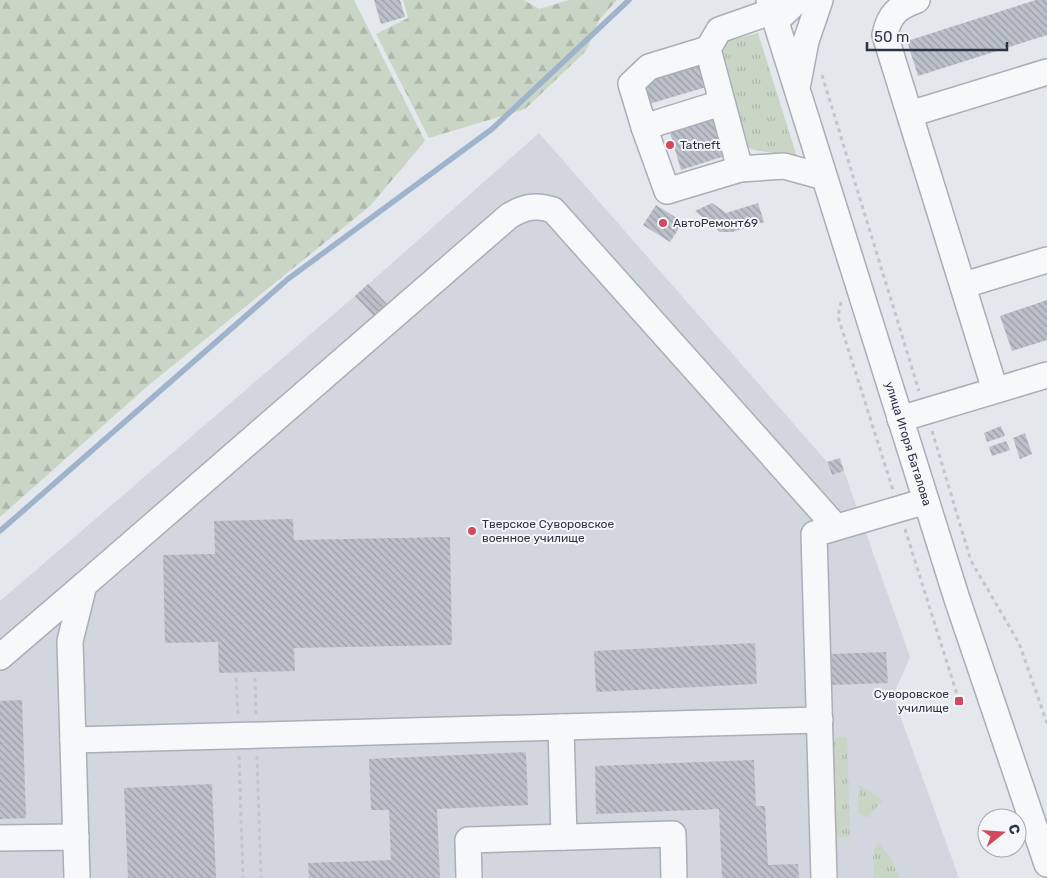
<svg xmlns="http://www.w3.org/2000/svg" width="1047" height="878" font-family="Rubik,sans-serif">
	<defs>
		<pattern id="grass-tufts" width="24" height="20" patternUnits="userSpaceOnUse" patternTransform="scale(1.25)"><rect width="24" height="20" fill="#c9d6c5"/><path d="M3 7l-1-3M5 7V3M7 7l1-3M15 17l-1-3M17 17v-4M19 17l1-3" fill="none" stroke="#adb8ab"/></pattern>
		<pattern id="forest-firs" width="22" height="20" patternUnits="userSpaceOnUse" patternTransform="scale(1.25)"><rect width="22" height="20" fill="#c9d6c5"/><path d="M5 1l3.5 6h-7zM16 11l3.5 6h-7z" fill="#adb8ab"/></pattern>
		<pattern id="building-back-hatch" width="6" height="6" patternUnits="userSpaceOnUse" patternTransform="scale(1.25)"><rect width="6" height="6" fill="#bbc0ca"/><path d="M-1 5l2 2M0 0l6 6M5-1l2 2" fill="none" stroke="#989da6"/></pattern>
	</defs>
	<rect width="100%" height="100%" fill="#e4e7ec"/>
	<path fill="#d2d6de" d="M539 133 827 462 831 475 844 471 910 657 893 696 959 878H0V601L355 296Z"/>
	<g fill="url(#grass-tufts)">
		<path d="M758 33 797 157 754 150 742 145 715 51 720 43Z"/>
		<path d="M847 737 850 837H831L828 738Z"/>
		<path d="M859 785 883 800 867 818 858 812Z"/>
		<path d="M878 842 891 859 900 878H874L873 853Z"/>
	</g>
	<g fill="url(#forest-firs)">
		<path d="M0 0H354L425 141 370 206 150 384 0 517Z"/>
		<path d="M403 0H524L539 9 569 0H617L599 20 586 51 525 109 429 138 376 34 408 18Z"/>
	</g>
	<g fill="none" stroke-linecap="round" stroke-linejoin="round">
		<path stroke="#9fb4cc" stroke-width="5.5" d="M0 531 288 279 492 129 629 0"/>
	</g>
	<g fill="url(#building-back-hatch)">
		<path d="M374 0H400L405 17 381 24Z"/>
		<path d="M1036 0H1047V35L918 76 907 41Z"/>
		<path d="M706 61 713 85 649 104 642 80Z"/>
		<path d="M715 115 728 155 681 170 669 129Z"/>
		<path d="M712 203 726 213 758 203 764 222 732 232H720L695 211Z"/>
		<path d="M656 205 683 222 670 242 643 225Z"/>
		<path d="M368 284 387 304 374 316 355 296Z"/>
		<path d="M1047 300V340L1012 351 1000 316Z"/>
		<path d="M1001 426 1005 436 987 442 984 433Z"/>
		<path d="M1025 433 1032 454 1020 459 1013 438Z"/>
		<path d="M1006 441 1010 450 992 456 989 447Z"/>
		<path d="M840 458 844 471 832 475 827 462Z"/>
		<path d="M293 519 294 540 450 537 452 645 294 648 295 671 219 673 218 642 165 643 163 555 215 554 214 521Z"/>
		<path d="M755 643 757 684 596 692 594 651Z"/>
		<path d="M886 652 888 683 832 685 831 654Z"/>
		<path d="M22 700 26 818 0 819V701Z"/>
		<path d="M526 752 528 805 437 809 440 878H309L308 863 391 860 389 810H371L369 759Z"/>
		<path d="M754 760 756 806H765L768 865 798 864 799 878H722L719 809 596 814 595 766Z"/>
		<path d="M212 784 216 878H128L124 788Z"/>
	</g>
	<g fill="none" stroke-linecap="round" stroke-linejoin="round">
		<g stroke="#a9aeb7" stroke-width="28">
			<g id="minor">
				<path id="s1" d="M769 0 957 599 1047 864"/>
				<path d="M917 0C898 7 889 14 885 35L995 390"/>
				<path d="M776 21 798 0"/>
				<path d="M708 49 649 67 631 84 644 127 721 103"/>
				<path d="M798 83 806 41 820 0"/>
				<path d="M910 114 1047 72"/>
				<path d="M644 127 667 191 740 169 784 166 824 177"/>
				<path d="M740 169 708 49 719 30 773 11"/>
				<path d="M964 285 1047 260"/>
				<path d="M900 419 1047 375"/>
				<path d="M0 657 84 585"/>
				<path d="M73 740 561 727"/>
				<path d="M564 837 561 727 820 720"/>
				<path d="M0 838 76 837"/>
				<path d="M77 878 70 641 84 585 509 216C524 207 536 204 553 210L836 527"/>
				<path d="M469 878 468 840 673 834 674 878"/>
				<path d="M824 878 814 534 926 501"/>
			</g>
		</g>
		<g stroke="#c2c5cb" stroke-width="3" stroke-dasharray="4 4" stroke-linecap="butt">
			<path d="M822 75 919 391"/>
			<path d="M841 302 838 317 893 490"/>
			<path d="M932 431 971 561 1019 643 1047 723"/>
			<path d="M905 529 959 701"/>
			<path d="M236 678 238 715"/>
			<path d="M255 678 256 715"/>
			<path d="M239 756 243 878"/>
			<path d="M257 756 261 878"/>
		</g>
		<use href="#minor" stroke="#f7f8fa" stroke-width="25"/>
	</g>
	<g fill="#d1495b" stroke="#f4f6f9" stroke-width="2">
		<circle cx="670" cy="145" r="5"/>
		<circle cx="663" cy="223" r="5"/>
		<circle cx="472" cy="531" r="5"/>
		<rect x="954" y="696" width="10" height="10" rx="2.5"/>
	</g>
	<g text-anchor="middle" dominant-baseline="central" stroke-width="4" stroke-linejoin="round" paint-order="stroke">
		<g font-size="12" fill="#2b3445" stroke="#f4f6f9" text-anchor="start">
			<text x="680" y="145">Tatneft</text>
			<text x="673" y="223">АвтоРемонт69</text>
			<text x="482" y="524">Тверское Суворовское<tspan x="482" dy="14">военное училище</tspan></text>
			<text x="949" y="694" text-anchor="end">Суворовское<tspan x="949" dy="14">училище</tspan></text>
		</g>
		<g font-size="12" fill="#2b3445" stroke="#f4f6f9">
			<text stroke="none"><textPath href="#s1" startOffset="465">улица Игоря Баталова</textPath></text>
		</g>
	</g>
	<g transform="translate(1002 833) rotate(73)"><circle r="24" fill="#f4f6f9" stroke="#a4a8b1"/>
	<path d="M0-4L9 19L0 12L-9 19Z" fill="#d1495b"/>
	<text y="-8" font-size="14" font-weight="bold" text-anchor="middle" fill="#2b3445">С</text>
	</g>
	<path d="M867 42v8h140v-8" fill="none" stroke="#2b3445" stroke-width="2.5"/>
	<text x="874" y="42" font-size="15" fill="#2b3445" stroke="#f4f6f9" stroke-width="4" paint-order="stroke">50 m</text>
</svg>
